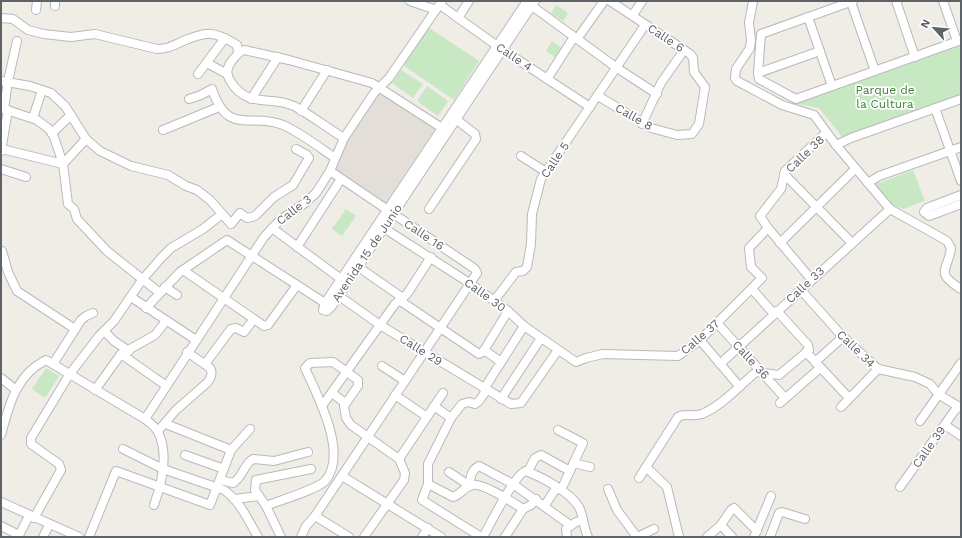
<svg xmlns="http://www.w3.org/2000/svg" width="962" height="538" font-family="'Work Sans',sans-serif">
	<rect width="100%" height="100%" fill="#f0ede6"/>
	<path fill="#e3ded7" d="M380 91 435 129 385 204 334 170 348 139Z"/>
	<g fill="#c8e7c3">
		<path d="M556 5 568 13 563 21 551 13Z"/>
		<path d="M426 26 479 61 454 100 400 63Z"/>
		<path d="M552 41 562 48 555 57 546 51Z"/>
		<path d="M961 43V96L843 138 819 108 792 103Z"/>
		<path d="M401 70 423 84 413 98 392 83Z"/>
		<path d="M427 86 448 101 438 116 417 101Z"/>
		<path d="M913 170 925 201 903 209 893 205 874 185Z"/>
		<path d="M346 209 356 216 342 236 332 229Z"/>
		<path d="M46 368 59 376 45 398 32 389Z"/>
	</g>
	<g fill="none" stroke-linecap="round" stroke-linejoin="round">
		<g stroke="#b7b9bd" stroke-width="10">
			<g id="minor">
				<path d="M55 1V6"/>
				<path d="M410 1 436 10"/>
				<path d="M527 1 325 303 323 310 327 311 332 306 535 1"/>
				<path d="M753 1 749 23 751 40 750 48 736 69 735 78 737 81 782 105 814 115 836 145 890 209 947 241 951 248C948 271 934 272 961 289"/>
				<path d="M853 1 761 34 758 73 759 79 796 99 961 40"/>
				<path d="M896 1 915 57"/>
				<path d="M943 1 957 41"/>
				<path d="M851 2 875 71"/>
				<path d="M440 5 503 50 590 107"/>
				<path d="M532 6 617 68 657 94"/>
				<path d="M36 10 37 1"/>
				<path d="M633 15 642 1"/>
				<path d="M808 17 832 86"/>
				<path d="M1 18 13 19 28 30 44 34 71 37 95 34 157 49C167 49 172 46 181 42 206 31 213 30 237 45L238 52"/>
				<path d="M458 18 469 1"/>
				<path d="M577 39 604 1"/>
				<path d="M207 63 227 74"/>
				<path d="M758 73 820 51"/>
				<path d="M198 74 225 38"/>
				<path d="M547 79 574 37"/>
				<path d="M1 81 30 86 51 93 65 106 86 139 100 151 131 166 168 175 186 186 197 190 210 200 231 224 240 213 247 218 255 216 274 197 293 185 309 158 307 155 296 149"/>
				<path d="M598 96 651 128 677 135 692 134 699 124 705 87 694 72 693 58 690 54 610 1"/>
				<path d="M189 99 201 95 212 89C228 137 250 112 283 125 301 133 319 147 335 158"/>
				<path d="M251 99 278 57"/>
				<path d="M1 108 37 120 49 129 54 137 63 164 68 204 74 209 77 219 107 251 160 293"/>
				<path d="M935 108 961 181"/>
				<path d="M4 109 8 81 17 41"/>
				<path d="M301 111 327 70"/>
				<path d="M33 118 42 90"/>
				<path d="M642 124 661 83 684 50"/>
				<path d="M163 130 219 107"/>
				<path d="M52 133 71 115"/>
				<path d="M344 138C327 128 311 115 294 106 271 95 248 109 231 82 226 75 226 69 231 62 235 57 238 52 244 50L289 60 372 83 442 128"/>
				<path d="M836 145 851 138 961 99"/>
				<path d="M2 149 63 164"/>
				<path d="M1 151 8 110"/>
				<path d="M521 156 546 172"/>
				<path d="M63 164 86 139"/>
				<path d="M1 169 26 177"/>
				<path d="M784 174 851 242"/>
				<path d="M868 183 879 176 961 147"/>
				<path d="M961 195 927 208 924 212 929 216 961 204"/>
				<path d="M429 209 476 139 475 134 457 120"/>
				<path d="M272 228 341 279"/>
				<path d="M390 232 471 284 508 311 524 326 576 362 586 358 603 354 678 356 700 340 762 278 751 267 749 248 768 228"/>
				<path d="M780 243 855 169"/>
				<path d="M297 247 341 179"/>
				<path d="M2 251 8 272 17 291 75 329"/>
				<path d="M183 270 264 326 268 325 297 285"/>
				<path d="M364 271 403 298"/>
				<path d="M811 279 768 228 760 216 781 189 785 171 826 133"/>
				<path d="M165 287 177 295"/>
				<path d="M752 289 774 314"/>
				<path d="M800 289 843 337 878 369"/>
				<path d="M335 293 380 325 511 404 521 403 558 350"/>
				<path d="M131 297 196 340"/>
				<path d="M399 300 479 354 483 352 508 311"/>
				<path d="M494 301 516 272 523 271 527 267 531 244 532 214 541 179 645 25"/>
				<path d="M146 308 180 272 227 240 325 303"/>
				<path d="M717 323 785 398"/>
				<path d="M104 331 114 341 129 351"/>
				<path d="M700 340 739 386"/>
				<path d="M484 350 501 362"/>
				<path d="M806 352 849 398"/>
				<path d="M121 354 155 335 166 321"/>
				<path d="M815 362 843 337"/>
				<path d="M53 364 81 320 86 316 93 313"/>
				<path d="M205 364 231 329 236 328 244 332 254 319"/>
				<path d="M720 364 890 209"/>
				<path d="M382 366 405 381"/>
				<path d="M878 369 915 377 930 384 938 394 961 408"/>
				<path d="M1 378 16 390"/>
				<path d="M484 389 524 326"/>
				<path d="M95 390 121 354 165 385"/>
				<path d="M332 393 345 403"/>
				<path d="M395 395 427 417"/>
				<path d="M501 399 541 338"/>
				<path d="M780 403 820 368"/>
				<path d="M322 406 395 304 407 294 431 257"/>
				<path d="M434 406 451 418"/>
				<path d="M841 407 878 369"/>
				<path d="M145 419 264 237 280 220 305 203 316 193 330 171 344 138 374 93 389 78 442 1"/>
				<path d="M920 421 961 363"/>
				<path d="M166 424 231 450"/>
				<path d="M945 425 961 436"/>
				<path d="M558 430 583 443 561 490"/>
				<path d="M158 431 176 410 208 382C211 377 213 373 210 368L187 352"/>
				<path d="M1 435C9 405 16 375 46 360L145 419C150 423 155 426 158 432 169 454 162 483 154 505"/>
				<path d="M123 449 163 469 224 490C240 501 248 520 258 537"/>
				<path d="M185 455 224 469"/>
				<path d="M399 459 443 393"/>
				<path d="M574 463 590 467"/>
				<path d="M646 467 667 487 679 537"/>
				<path d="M311 469 256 480 255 490 266 506C278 501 318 489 325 481 349 454 317 395 305 368L310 363 333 362 358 380V386L344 406 346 418 351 425 399 459 405 473 404 480 364 537"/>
				<path d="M528 471 535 458 541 455 570 471"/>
				<path d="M449 472 470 486"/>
				<path d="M342 476 441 537"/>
				<path d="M639 478 678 417C686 413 693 417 702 414 723 405 739 386 756 372L779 375 809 350 808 345 777 311"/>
				<path d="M220 480 233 483C243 477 244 464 253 459L274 461 308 452"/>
				<path d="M428 484 453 497C460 495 464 487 472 485 484 483 512 502 523 509"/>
				<path d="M470 486C470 477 471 470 479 466L513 484 570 525"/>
				<path d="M900 487 958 406"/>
				<path d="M608 489 617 510 637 537"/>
				<path d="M234 499 259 496"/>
				<path d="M1 502 79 537"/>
				<path d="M545 505 557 487"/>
				<path d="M266 506 281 537"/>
				<path d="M315 516 349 537"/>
				<path d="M34 518 61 470 59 464 31 444V438L69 375 99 336 114 321 142 280 161 258 171 248 203 229 222 214"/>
				<path d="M1 526 19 535"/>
				<path d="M18 537 29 516"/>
				<path d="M43 537 49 525"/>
				<path d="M89 537 116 471 210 505 231 450 250 429"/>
				<path d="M301 537 306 526 315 516 477 273 475 269 330 171"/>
				<path d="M422 537 428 528"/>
				<path d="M481 537 422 500 428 484V464L451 418 462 404 469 402 475 404 479 401 486 391"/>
				<path d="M483 537C490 525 515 473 526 471 542 477 570 492 579 507 584 517 583 527 588 537"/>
				<path d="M505 537 523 509 531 505 536 499"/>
				<path d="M567 537 566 529 576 522 583 520"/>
				<path d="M637 537 654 529"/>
				<path d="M707 537 721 525"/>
				<path d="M732 537 721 525 731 510 734 508 757 531"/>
				<path d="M754 537 771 496"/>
				<path d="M770 537 779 513 782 512 805 519"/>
			</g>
		</g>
		<use href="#minor" stroke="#fff" stroke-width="8"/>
	</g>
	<g text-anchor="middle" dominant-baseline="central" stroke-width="3.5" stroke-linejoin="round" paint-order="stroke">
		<g font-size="12" fill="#5e6367" stroke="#fff">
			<text transform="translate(666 38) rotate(33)">Calle 6</text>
			<text transform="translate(514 57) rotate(34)">Calle 4</text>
			<text transform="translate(634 117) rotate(30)">Calle 8</text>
			<text transform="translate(805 154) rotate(-44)">Calle 38</text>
			<text transform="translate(555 160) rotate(-56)">Calle 5</text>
			<text transform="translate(294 210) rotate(-38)">Calle 3</text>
			<text transform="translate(424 235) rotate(34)">Calle 16</text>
			<text transform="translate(367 253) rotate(-56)">Avenida 15 de Junio</text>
			<text transform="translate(805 285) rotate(-43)">Calle 33</text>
			<text transform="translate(485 295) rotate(36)">Calle 30</text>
			<text transform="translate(700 337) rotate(-41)">Calle 37</text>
			<text transform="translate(856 349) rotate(44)">Calle 34</text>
			<text transform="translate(421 350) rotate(32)">Calle 29</text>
			<text transform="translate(751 360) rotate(47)">Calle 36</text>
			<text transform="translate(929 447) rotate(-55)">Calle 39</text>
		</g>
		<g font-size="12" fill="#3d8536" stroke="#fff">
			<text x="885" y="90">Parque de<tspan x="885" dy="14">la Cultura</tspan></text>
		</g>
	</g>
	<rect width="962" height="538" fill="none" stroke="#5e6367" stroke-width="4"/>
	<g transform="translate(934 28) rotate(297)" stroke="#ffffff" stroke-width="3" paint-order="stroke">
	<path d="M0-3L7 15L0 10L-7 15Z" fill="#5e6367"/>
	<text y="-6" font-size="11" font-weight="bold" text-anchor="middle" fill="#5e6367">N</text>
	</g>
</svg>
